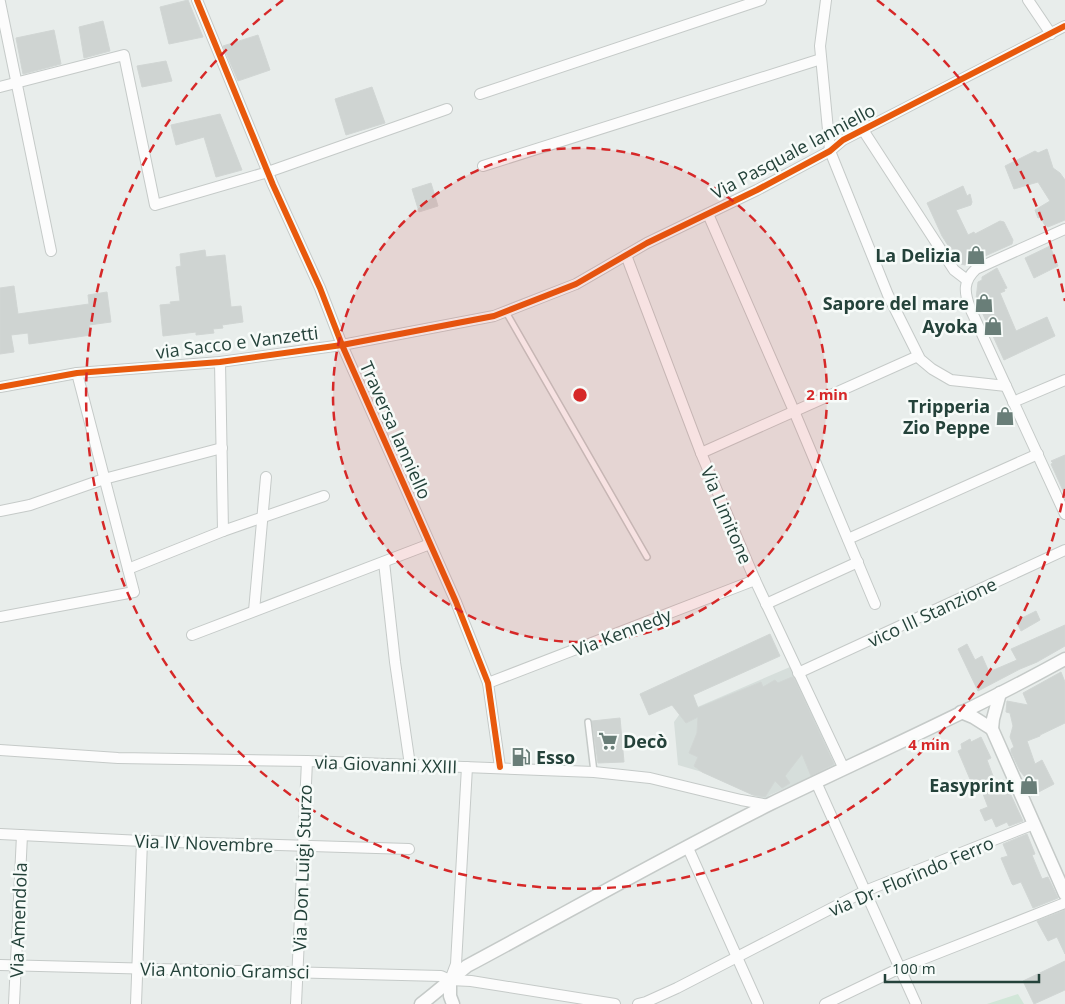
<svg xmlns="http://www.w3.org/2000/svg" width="1065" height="1004" font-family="'Open Sans',sans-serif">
	<rect width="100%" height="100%" fill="#e8edeb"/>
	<path fill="#d6dedb" d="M790 667 836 766 770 795 764 800 702 772 678 765 674 722 679 715Z"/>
	<path fill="#d1e6d8" d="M1018 994 1024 1004H987Z"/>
	<g fill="#cfd4d2" stroke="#d1d6d4">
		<path d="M188 0 203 37 169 44 160 7Z"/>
		<path d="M103 21 110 51 84 58 79 27Z"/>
		<path d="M54 30 61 64 23 74 16 38Z"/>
		<path d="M258 35 270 70 238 81 223 46Z"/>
		<path d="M166 61 172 81 142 87 137 66Z"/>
		<path d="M372 87 385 123 346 135 335 99Z"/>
		<path d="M220 114 242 170 216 177 204 137 176 145 171 125Z"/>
		<path d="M1047 149 1053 168 1060 173 1065 180V220L1048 227 1044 224 1041 217 1038 218 1035 210 1050 201 1038 182 1014 189 1005 166 1035 151 1038 153Z"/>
		<path d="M431 183 438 206 419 212 412 189Z"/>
		<path d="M963 186 967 196 970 194 972 202 971 205 956 210 968 235 974 232 975 234 1000 221 1004 222 1013 240 1012 244 965 265 961 264 953 249 951 250 942 236 927 203Z"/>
		<path d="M1050 246 1058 266 1034 278 1025 258Z"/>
		<path d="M205 250 206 257 225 255 231 307 241 306 243 322 222 325 223 328 213 329 214 333 196 335V332L163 336 160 305 171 304 170 302 180 301 176 267 181 266 180 254Z"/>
		<path d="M997 268 1007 288 1004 289 1005 291 1000 293 1016 331 1047 317 1055 336 1004 360 976 299 978 282 982 280V277Z"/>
		<path d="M14 286 18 314 89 304 88 295 107 292 111 322 89 325 91 335 29 344 28 333 11 335 14 352 0 354V288Z"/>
		<path d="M1065 455V495L1051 464 1053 463 1051 461Z"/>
		<path d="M1036 611 1040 620 1021 631 1016 621Z"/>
		<path d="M1065 625V646L1037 662 1020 669 978 691 958 649 967 644 975 660 982 656 989 672 1017 660 1011 649Z"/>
		<path d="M770 634 780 656 693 695 698 708 761 682 763 687 775 680 778 683 792 677 794 678 834 764 811 776 802 754 785 776 790 783 782 788 775 781 765 797 753 795 702 772 694 766 698 757 689 753 697 733 698 717 686 723 672 705 649 715 640 694Z"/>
		<path d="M1061 672 1065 682V723L1040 735V736L1027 741 1035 764 1042 760 1054 784 1031 796 1027 788 1029 787 1025 777 1020 771 1011 752V749L1014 747 1010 737 1013 726 1010 713 1006 712 1007 701 1028 705 1023 693Z"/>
		<path d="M620 718 624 762 598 763 592 721Z"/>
		<path d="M981 737 991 758 987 760 996 784 1004 780 1023 821 1009 826 1007 822 996 827 992 818 985 821 980 810 988 807 978 781 972 784 958 751 962 749 961 744 970 739 971 742Z"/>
		<path d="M1027 834 1035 854 1032 855 1042 879 1048 877 1058 898 1033 908 1021 882 1013 885 1012 884 1001 858 1008 856 1003 844Z"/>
		<path d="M1065 910V954L1057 937 1048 941 1037 921Z"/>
		<path d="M1065 961V990L1034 1004 1023 981Z"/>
	</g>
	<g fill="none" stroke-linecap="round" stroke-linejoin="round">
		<g stroke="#c5cac8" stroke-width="8">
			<g id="service">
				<path d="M506 312 647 557"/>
				<path d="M588 722 594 772"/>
			</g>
		</g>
		<g stroke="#c5cac8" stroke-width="12">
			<g id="minor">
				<path d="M197 0 273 185 320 288 342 345 456 602 488 683 500 767"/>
				<path d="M826 0 820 46 830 151 888 295 920 359 932 369 951 380 1006 386"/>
				<path d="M1028 0 1051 34"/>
				<path d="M0 2 51 251"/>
				<path d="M0 87 124 55 155 205 268 172 447 109"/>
				<path d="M480 94 761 0"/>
				<path d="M863 130 954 270 967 280"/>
				<path d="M483 166 821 59"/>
				<path d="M708 214 794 411 875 604"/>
				<path d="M1065 229 976 269C963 281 964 292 970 308L1065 514"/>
				<path d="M626 255 701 453 755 580 844 769"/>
				<path d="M220 362 223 531"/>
				<path d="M0 387 77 373 220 362 342 345 494 316 576 284 647 243 757 190 830 151 843 140 1065 26"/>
				<path d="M1013 402 1065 380"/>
				<path d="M701 453 918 356"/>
				<path d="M0 511 30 505 104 479 222 448"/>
				<path d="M848 539 1038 454"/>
				<path d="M384 562 395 662 410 765"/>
				<path d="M128 569 223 531 324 496"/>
				<path d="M766 604 858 562"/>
				<path d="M254 611 266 477"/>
				<path d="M0 617 134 592 77 373"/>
				<path d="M192 635 430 544"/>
				<path d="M798 673 1065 550"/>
				<path d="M488 683 755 580"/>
				<path d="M0 750 118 758 307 761 594 772 650 778 741 800 769 805"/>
				<path d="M816 782 916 1004"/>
				<path d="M0 834 142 841 409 849"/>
				<path d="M688 848 758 1004"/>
				<path d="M0 965 441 976 450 980 471 981 615 1004"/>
				<path d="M450 980 456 964 467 767"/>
				<path d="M14 1004 22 835"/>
				<path d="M136 1004 142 841"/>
				<path d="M296 1004 307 761"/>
				<path d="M638 1004 646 1002 677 988 865 891 1034 824"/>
				<path d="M825 1004 900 968 1065 903"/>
			</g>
		</g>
		<g stroke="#c5cac8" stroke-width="15">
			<g id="tertiary">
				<path d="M1000 693 993 719 992 729 1065 894"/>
				<path d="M961 712 973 717 992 729"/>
				<path d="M450 980V996L453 1004"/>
				<path d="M421 1004C437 992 451 979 467 966 568 912 668 855 770 804 869 756 969 712 1065 659"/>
			</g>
		</g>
		<use href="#service" stroke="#fcfcfc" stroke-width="5"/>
		<use href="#minor" stroke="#fcfcfc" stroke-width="10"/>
		<use href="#tertiary" stroke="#fcfcfc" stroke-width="12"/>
		<g stroke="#f7fbf9" stroke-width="9">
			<g id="cycleway">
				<path d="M197 0 273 185 320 288 342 345 456 602 488 683 500 767"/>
				<path d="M0 387 77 373 220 362 342 345 494 316 576 284 647 243 757 190 830 151 843 140 1065 26"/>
			</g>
		</g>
		<use href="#cycleway" stroke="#e8590c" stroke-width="6"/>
	</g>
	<circle cx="580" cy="395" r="247" fill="#d62828" fill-opacity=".12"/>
	<g fill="none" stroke="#d62828" stroke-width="2.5" stroke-dasharray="9 6">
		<circle cx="580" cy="395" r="247"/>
		<path d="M1065 489A494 494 0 1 1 283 0M877 0A494 494 0 0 1 1065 301"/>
	</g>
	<defs>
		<g id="shop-bare" transform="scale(1.5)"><path d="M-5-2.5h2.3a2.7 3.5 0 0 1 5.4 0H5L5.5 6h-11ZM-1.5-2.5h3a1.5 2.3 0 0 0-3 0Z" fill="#697e78" stroke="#f7fbf9" stroke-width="2.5" paint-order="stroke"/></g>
		<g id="supermarket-bare" transform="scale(1.5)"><path d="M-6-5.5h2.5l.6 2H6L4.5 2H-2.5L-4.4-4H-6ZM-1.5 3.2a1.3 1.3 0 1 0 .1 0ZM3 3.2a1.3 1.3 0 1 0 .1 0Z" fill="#697e78" stroke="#f7fbf9" stroke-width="2.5" paint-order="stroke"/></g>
		<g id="fuel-bare" transform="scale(1.5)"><path d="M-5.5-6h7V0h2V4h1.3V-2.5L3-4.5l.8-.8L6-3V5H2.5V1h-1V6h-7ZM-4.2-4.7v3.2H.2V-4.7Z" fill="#697e78" stroke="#f7fbf9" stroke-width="2.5" paint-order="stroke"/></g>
	</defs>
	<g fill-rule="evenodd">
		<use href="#shop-bare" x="976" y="255"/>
		<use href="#shop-bare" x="984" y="303"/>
		<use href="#shop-bare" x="993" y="326"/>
		<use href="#shop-bare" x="1005" y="416"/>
		<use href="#supermarket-bare" x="608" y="741"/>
		<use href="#fuel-bare" x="521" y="757"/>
		<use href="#shop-bare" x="1029" y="785"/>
	</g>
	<g text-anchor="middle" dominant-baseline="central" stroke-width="5" stroke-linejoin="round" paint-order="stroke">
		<g font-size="18" fill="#24423a" stroke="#f7fbf9">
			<text transform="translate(793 151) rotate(-28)">Via Pasquale Ianniello</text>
			<text transform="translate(237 342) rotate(-7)">via Sacco e Vanzetti</text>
			<text transform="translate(396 430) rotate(66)">Traversa Ianniello</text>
			<text transform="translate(727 515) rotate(67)">Via Limitone</text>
			<text transform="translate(932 612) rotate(-25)">vico III Stanzione</text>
			<text transform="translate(622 632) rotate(-21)">Via Kennedy</text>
			<text transform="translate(386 764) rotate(2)">via Giovanni XXIII</text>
			<text transform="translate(204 843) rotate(2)">Via IV Novembre</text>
			<text transform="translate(302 868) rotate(-88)">Via Don Luigi Sturzo</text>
			<text transform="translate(911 876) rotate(-23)">via Dr. Florindo Ferro</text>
			<text transform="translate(18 920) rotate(-88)">Via Amendola</text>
			<text transform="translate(225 970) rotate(1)">Via Antonio Gramsci</text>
		</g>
		<g font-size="18" font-weight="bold" fill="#24423a" stroke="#f7fbf9" text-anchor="end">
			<text x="961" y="255">La Delizia</text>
			<text x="969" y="303">Sapore del mare</text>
			<text x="978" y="326">Ayoka</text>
			<text x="990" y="406">Tripperia<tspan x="990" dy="21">Zio Peppe</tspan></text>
			<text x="623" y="741" text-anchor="start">Decò</text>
			<text x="536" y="757" text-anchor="start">Esso</text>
			<text x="1014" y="785">Easyprint</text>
		</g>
	</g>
	<circle cx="580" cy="395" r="8" fill="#d62828" stroke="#f7fbf9" stroke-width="2.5"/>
	<g font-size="15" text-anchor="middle" font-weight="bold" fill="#d62828" stroke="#f7fbf9" stroke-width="5" stroke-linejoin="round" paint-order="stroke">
		<text x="827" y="400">2 min</text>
		<text x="929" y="750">4 min</text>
	</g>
	<path d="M885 974v8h154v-8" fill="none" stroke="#24423a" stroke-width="2.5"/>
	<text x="892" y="974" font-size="15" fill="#24423a" stroke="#f7fbf9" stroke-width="4" paint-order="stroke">100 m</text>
</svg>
